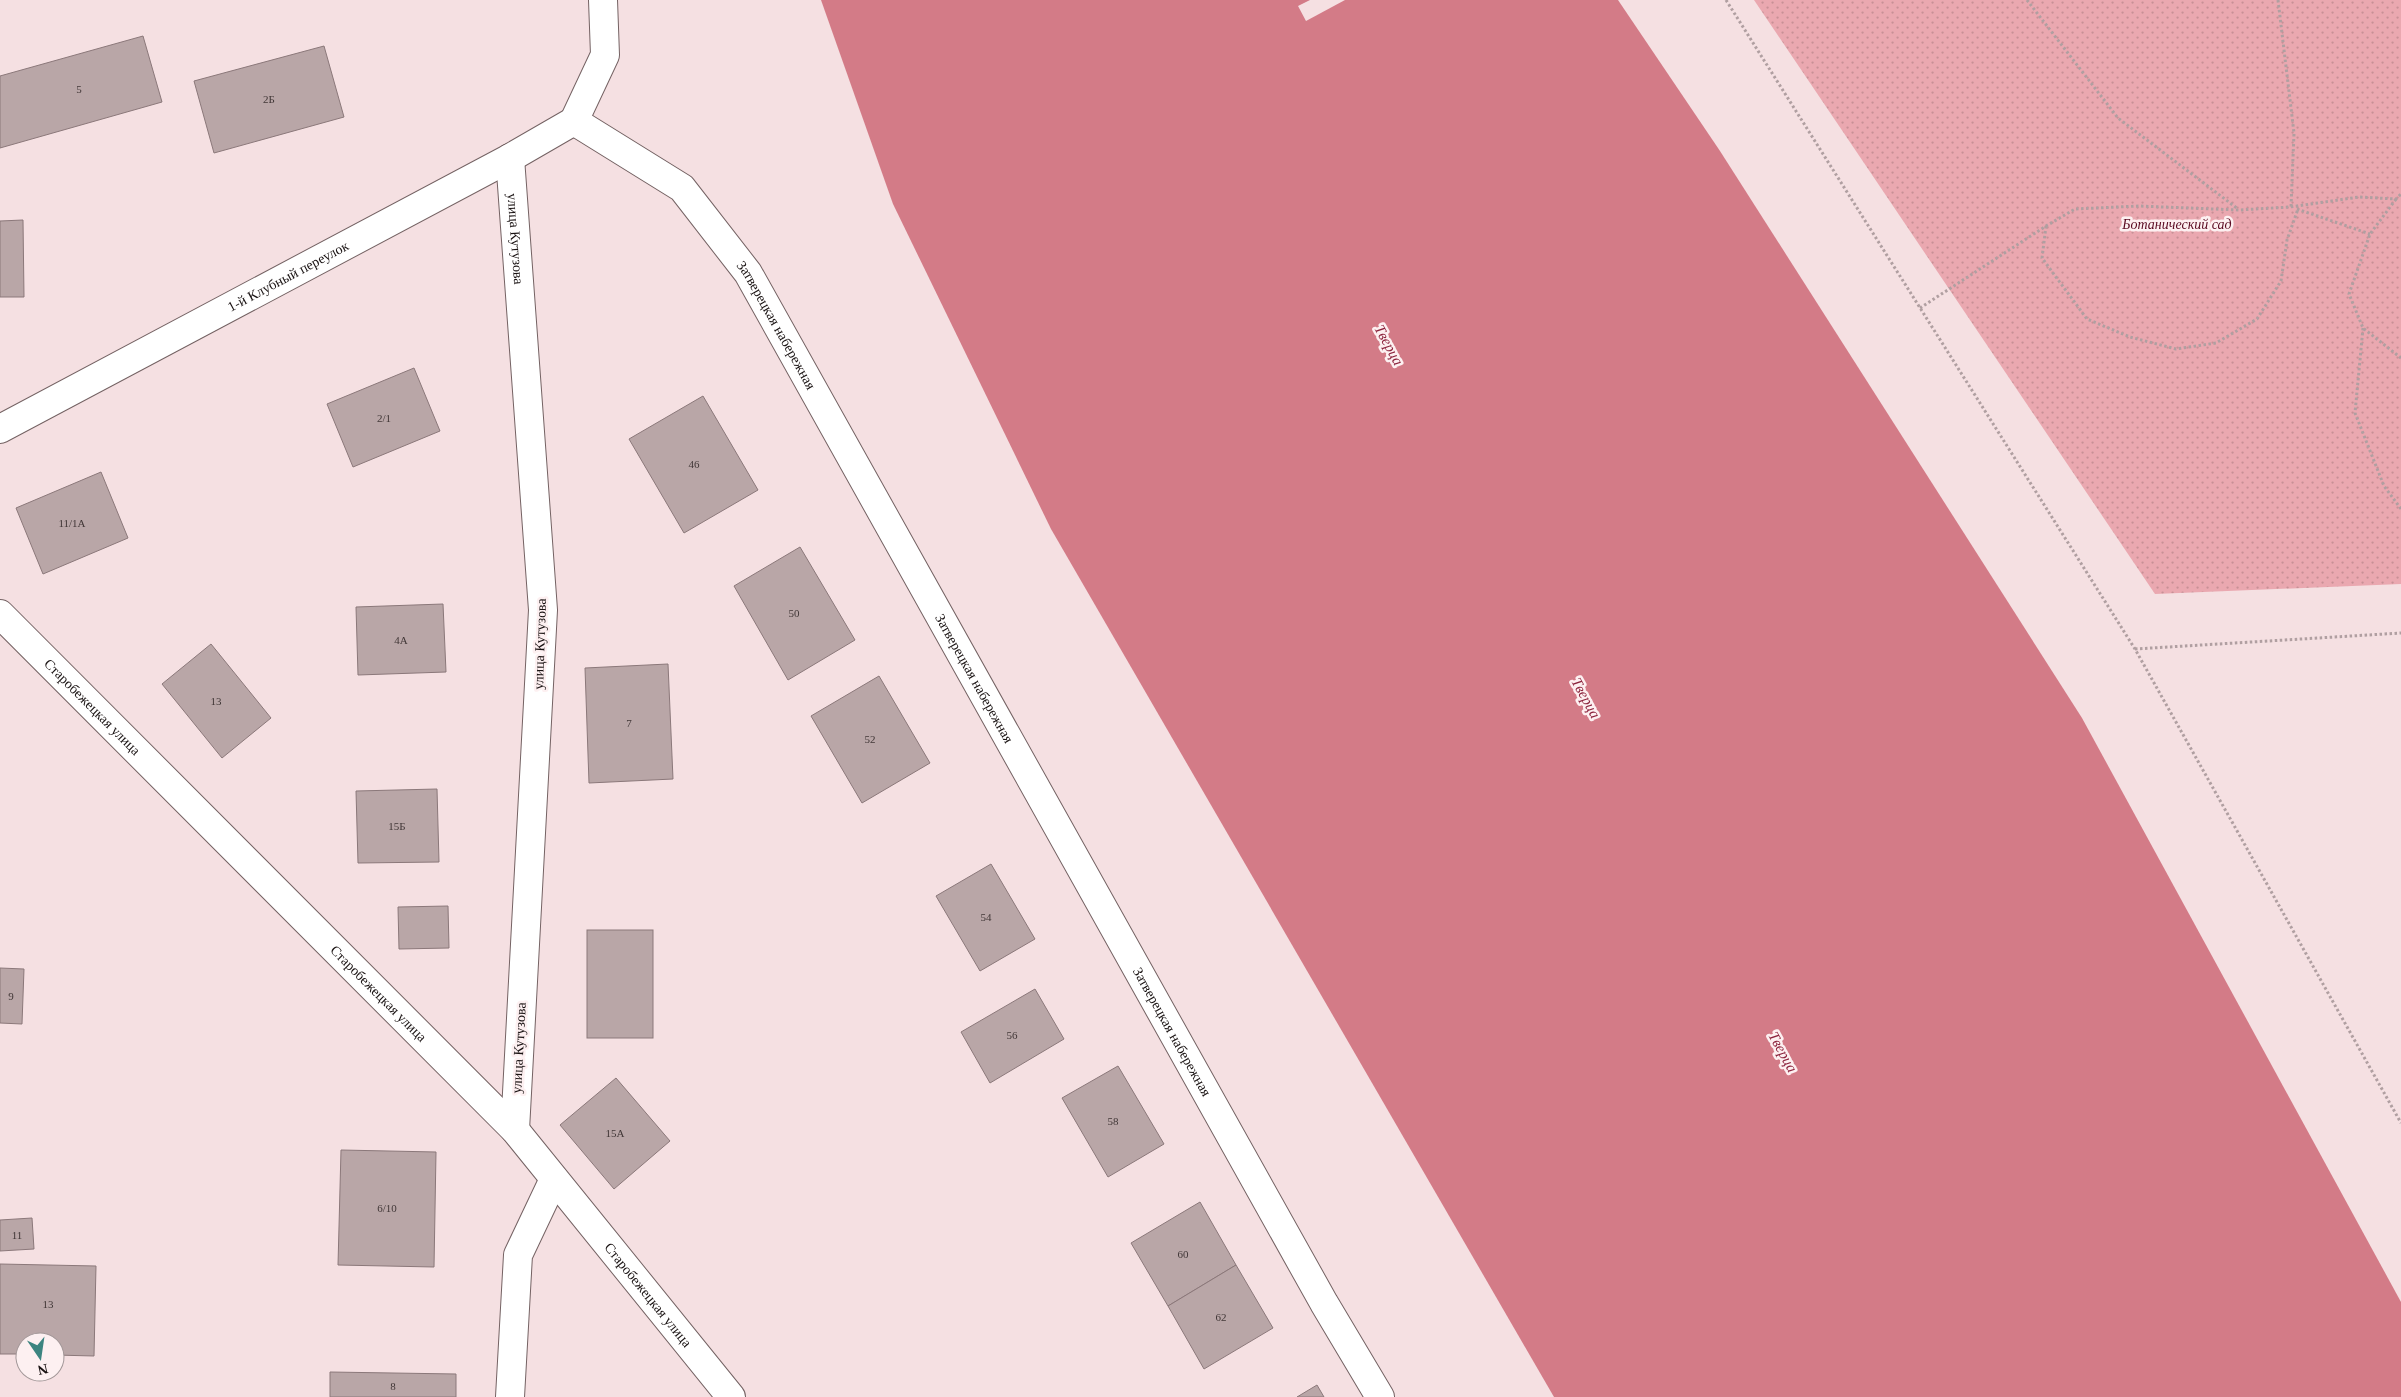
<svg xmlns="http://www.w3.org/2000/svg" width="2401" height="1397" font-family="Georgia,serif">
	<defs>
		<pattern id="park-dots" width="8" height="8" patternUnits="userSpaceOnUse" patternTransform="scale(1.25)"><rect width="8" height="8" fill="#eaa8b0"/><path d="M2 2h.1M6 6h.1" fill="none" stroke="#c89096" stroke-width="1.8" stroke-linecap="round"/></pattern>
	</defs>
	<rect width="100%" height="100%" fill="#f5e0e2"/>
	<path fill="url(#park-dots)" d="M1754 0H2401V584L2155 594Z"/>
	<path fill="#d37b87" d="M821 0H1618L1720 151 2082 718 2401 1302V1397H1554L1051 529 893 204Z"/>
	<path fill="#f5e0e2" d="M1310 0H1345L1306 21 1298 6Z"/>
	<g fill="#b9a6a7" stroke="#8b787a">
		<path d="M143 36 162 102 0 148V76Z"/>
		<path d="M324 46 344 117 214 153 194 81Z"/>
		<path d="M23 220 24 297H0V221Z"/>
		<path d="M414 368 440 431 353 467 327 404Z"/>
		<path d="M703 396 758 490 684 533 629 439Z"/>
		<path d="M101 472 128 538 43 574 16 508Z"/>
		<path d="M800 547 855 640 788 680 734 586Z"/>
		<path d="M443 604 446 672 358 675 356 607Z"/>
		<path d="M211 644 271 718 222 758 162 684Z"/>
		<path d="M668 664 673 779 589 783 585 668Z"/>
		<path d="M879 676 930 763 862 803 811 716Z"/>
		<path d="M437 789 439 862 358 863 356 791Z"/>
		<path d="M991 864 1035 939 980 971 936 896Z"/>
		<path d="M448 906 449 948 399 949 398 907Z"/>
		<rect x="587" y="930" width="66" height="108"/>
		<path d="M0 968 24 969 22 1024 0 1023Z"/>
		<path d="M1035 989 1064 1039 990 1083 961 1032Z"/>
		<path d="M1118 1066 1164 1144 1108 1177 1062 1098Z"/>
		<path d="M616 1078 670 1141 614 1189 560 1125Z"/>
		<path d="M341 1150 436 1152 434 1267 338 1265Z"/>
		<path d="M1200 1202 1236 1265 1168 1306 1131 1243Z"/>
		<path d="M32 1218 34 1249 0 1251V1220Z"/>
		<path d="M0 1264 96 1266 94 1356 55 1355V1342H25V1354H0Z"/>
		<path d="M1236 1265 1273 1328 1204 1369 1168 1306Z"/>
		<path d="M330 1372 456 1374V1397H330Z"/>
		<path d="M1317 1385 1324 1397H1297Z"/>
	</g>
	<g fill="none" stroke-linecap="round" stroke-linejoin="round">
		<g stroke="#746263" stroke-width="30">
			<g id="minor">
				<path id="s1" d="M574 121 682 188 748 273 1324 1303 1380 1397"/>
				<path d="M574 121 605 55 603 0"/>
				<path id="s2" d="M510 158 543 610 515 1130"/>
				<path id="s3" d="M0 429 510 158 574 121"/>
				<path id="s4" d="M0 614 515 1130 731 1397"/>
				<path d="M510 1397 518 1255 554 1179"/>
			</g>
		</g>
		<g stroke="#b09fa1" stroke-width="3" stroke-dasharray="2.5 2.5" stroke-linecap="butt">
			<path d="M1726 0 2135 649 2401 1123"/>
			<path d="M2027 0 2118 118 2238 209"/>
			<path d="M2278 0 2294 133 2291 207"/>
			<path d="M2396 199 2370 234 2349 294 2363 328 2401 358"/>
			<path d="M2297 209 2370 234"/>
			<path d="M2046 226 2042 258 2087 319 2130 337 2176 349 2216 343 2257 319 2281 281 2287 240 2298 209"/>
			<path d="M1920 308 2046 226 2075 209 2139 206 2239 210 2290 207 2359 197 2396 199 2401 194"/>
			<path d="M2363 328 2355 413 2384 486 2401 509"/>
			<path d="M2135 649 2401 633"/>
		</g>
		<use href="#minor" stroke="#fff" stroke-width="28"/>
	</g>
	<g text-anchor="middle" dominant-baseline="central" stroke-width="5" stroke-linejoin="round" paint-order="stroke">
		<g font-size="11" fill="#413737">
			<text x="79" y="89">5</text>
			<text x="269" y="99">2Б</text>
			<text x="384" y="418">2/1</text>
			<text x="694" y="464">46</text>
			<text x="72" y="523">11/1А</text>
			<text x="794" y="613">50</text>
			<text x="401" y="640">4А</text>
			<text x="216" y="701">13</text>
			<text x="629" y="723">7</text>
			<text x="870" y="739">52</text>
			<text x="397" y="826">15Б</text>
			<text x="986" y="917">54</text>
			<text x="11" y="996">9</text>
			<text x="1012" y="1035">56</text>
			<text x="1113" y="1121">58</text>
			<text x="615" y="1133">15А</text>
			<text x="387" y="1208">6/10</text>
			<text x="17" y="1235">11</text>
			<text x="1183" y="1254">60</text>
			<text x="48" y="1304">13</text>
			<text x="1221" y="1317">62</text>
			<text x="393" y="1386">8</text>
		</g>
		<g font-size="14" font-style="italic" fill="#5b0b22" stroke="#fdf0f1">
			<text x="2177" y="224">Ботанический сад</text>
		</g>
		<g font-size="14" fill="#191212" stroke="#fdf0f1">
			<text stroke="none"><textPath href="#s2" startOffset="81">улица Кутузова</textPath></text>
			<text stroke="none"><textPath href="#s3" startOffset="326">1-й Клубный переулок</textPath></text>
			<text stroke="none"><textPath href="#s1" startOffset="294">Затверецкая набережная</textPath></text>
			<text transform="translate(540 644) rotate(-88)">улица Кутузова</text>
			<text stroke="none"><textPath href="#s1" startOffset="699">Затверецкая набережная</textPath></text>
			<text stroke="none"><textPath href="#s4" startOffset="131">Старобежецкая улица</textPath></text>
			<text stroke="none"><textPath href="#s4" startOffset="536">Старобежецкая улица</textPath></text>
			<text stroke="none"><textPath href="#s1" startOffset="1104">Затверецкая набережная</textPath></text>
			<text transform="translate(519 1048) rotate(-87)">улица Кутузова</text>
			<text stroke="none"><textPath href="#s4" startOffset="941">Старобежецкая улица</textPath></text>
		</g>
		<g font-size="15" font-style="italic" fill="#8c233d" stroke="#fdf0f1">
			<text transform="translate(1389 345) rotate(61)">Тверца</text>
			<text transform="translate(1586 698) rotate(61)">Тверца</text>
			<text transform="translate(1783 1052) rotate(61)">Тверца</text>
		</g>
	</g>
	<g transform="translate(40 1357) rotate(167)"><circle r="24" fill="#fdf0f1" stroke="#a29798"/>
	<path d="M0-4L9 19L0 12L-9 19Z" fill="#3c8480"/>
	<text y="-8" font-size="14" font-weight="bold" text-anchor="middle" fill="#191212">N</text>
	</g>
</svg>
